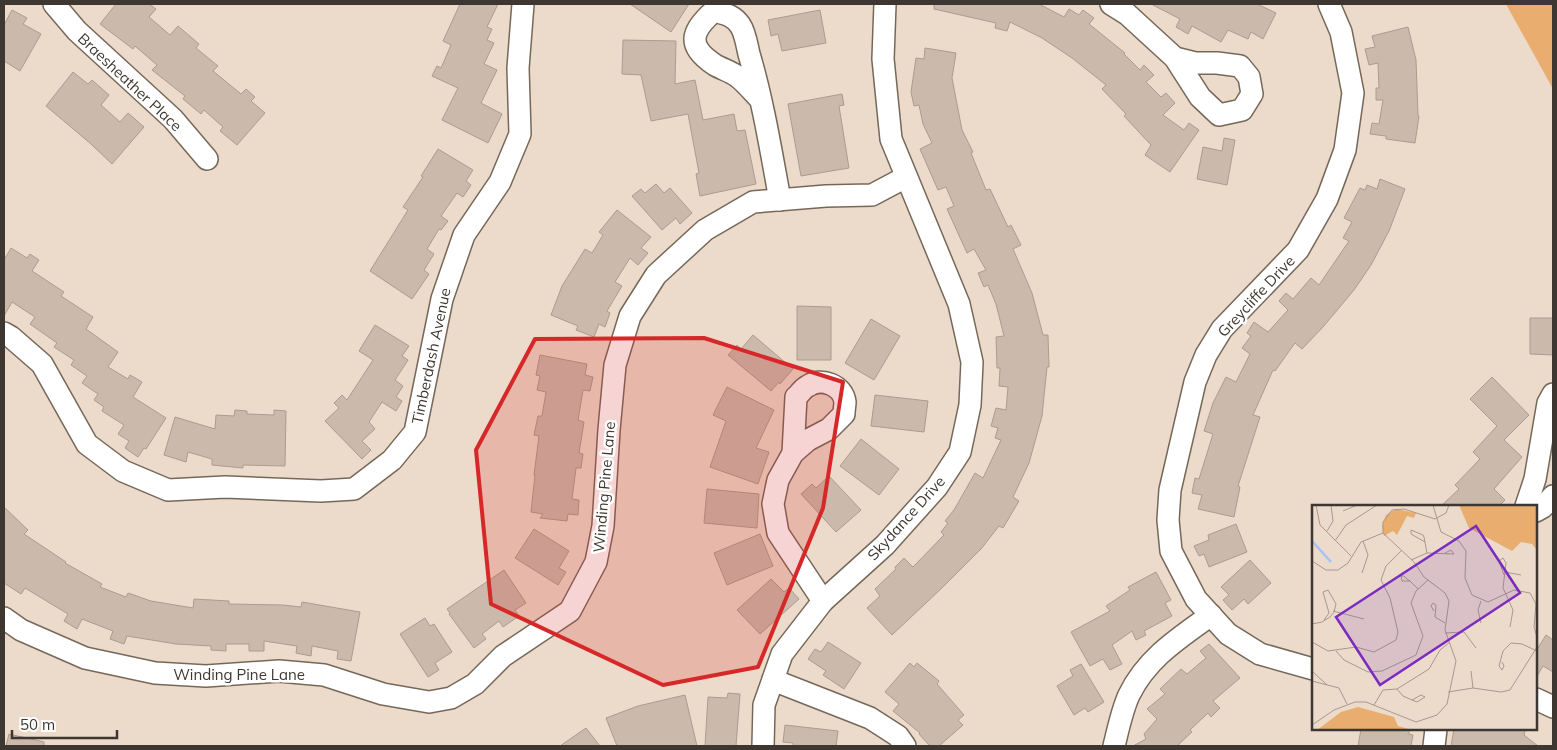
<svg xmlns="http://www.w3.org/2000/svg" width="1557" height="750" font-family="Mulish,sans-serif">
	<rect width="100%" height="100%" fill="#ecdbcb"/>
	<path fill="#e8ad6f" d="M1506 4H1553V89Z"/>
	<g fill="#cbbaab" stroke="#ab9c8c">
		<path d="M116 4H149L156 9 149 17 170 35 178 26 199 44 196 48 218 66 213 71 241 94 246 89 255 97 251 101 265 113 237 145 220 131 223 127 204 110 201 114 183 99 185 96 152 70 157 65 135 46 133 49 100 24Z"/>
		<path d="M460 4H498L487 27 492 29 487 40 494 43 484 64 497 70 481 103 502 114 488 143 442 120 458 88 432 76 437 66 441 68 451 45 443 41Z"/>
		<path d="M630 4H689L671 32Z"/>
		<path d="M934 4H1039L1064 17 1069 9 1079 15 1083 10 1094 18 1089 24 1125 53 1124 54 1140 70 1144 65 1154 75 1146 82 1161 97 1166 93 1175 103 1163 115 1184 130 1189 123 1199 130 1170 172 1145 155 1151 145 1124 116 1126 114 1102 89 1106 85 1072 58 1042 38 1010 22 1007 31 995 28 996 23 934 9Z"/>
		<path d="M1151 4H1257L1276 13 1263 39 1251 32 1248 39 1228 30 1221 42 1192 26 1188 34 1176 27 1180 19Z"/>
		<path d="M12 10 27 18 23 24 41 34 20 71 4 61V25Z"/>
		<path d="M820 10 826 43 782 51 778 34 771 36 768 20Z"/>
		<path d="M1408 27 1416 60 1418 115 1419 116 1415 143 1386 139V136L1370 134 1372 123 1379 124 1383 100H1376V88H1379L1378 63 1369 65 1365 49 1375 47 1372 36Z"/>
		<path d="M623 40 676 41 675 84 695 80 703 120 734 114 737 131 745 130 756 184 700 196 696 174 699 173 688 114 651 121 641 75 622 74Z"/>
		<path d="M925 48 956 53 952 78 962 130 973 152 971 153 986 190 990 189 1008 227 1011 225 1021 245 1013 249 1032 293 1043 335H1048L1049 367H1047L1042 416 1029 463 1013 497 1019 501 1003 528 999 526 981 549 944 586 892 635 867 608 880 596 875 589 896 569 895 567 904 558 913 567 944 535 941 532 948 523 945 521 954 510 975 473 983 478 1001 440 995 438 998 428 991 426 996 408 1006 410 1008 387 999 386 1000 368H997L996 337 1004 336 996 304 988 285 984 287 978 273 986 270 974 249 967 253 947 209 954 206 946 187 938 190 920 149 932 143 923 124 919 105 914 106 911 92 916 58 924 59Z"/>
		<path d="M73 72 88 84 92 80 109 95 101 105 120 122 128 113 144 127 112 164 91 144 46 106Z"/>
		<path d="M842 94 844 105 839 106 849 168 801 176 788 104Z"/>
		<path d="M1224 138 1235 140 1227 185 1197 179 1203 147 1222 151Z"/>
		<path d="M438 149 473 170 466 181 471 185 463 197 457 193 441 216 448 221 441 230 439 229 427 249 434 254 424 270 429 274 412 299 370 271 408 210 403 207 423 177 421 176Z"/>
		<path d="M1380 179 1405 189 1389 231 1371 265 1354 290 1323 327 1302 349 1295 343 1275 371 1273 370 1253 415 1260 417 1238 486 1240 487 1234 517 1198 509 1202 495 1192 493 1195 478 1199 479 1213 434 1204 431 1213 403 1226 377 1236 382 1250 354 1242 348 1251 336 1247 333 1254 322 1268 332 1288 310 1279 301 1286 293 1293 299 1311 278 1319 285 1349 241 1343 238 1352 222 1344 218 1360 188 1365 190 1367 185 1377 189Z"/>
		<path d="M656 184 664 193 670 188 692 213 680 224 676 218 662 230 632 196 641 189 645 193Z"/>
		<path d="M617 210 651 237 641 248 648 253 638 265 630 258 615 282 622 286 607 311 610 313 605 327 599 324 594 337 576 330 578 326 551 315 562 286 585 249 592 253 603 235 599 232Z"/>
		<path d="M11 248 27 258 30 254 39 260 32 271 64 292 61 296 93 317 86 329 118 352 108 367 128 379 130 375 142 382 133 397 166 418 146 449 144 448 138 457 125 448 129 441 118 434 124 425 102 411 104 407 94 400 98 394 82 383 87 376 71 365 74 360 54 347 57 343 30 324 35 317 12 302 4 316V260Z"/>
		<path d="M797 306 831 307V360H797Z"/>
		<path d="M1530 318H1553V355L1530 354Z"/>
		<path d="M871 319 900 336 874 380 845 363Z"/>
		<path d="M375 325 409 346 402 356 408 360 395 380 403 386 396 397 402 401 396 411 382 402 369 422 375 429 362 441 371 450 362 459 325 421 339 408 334 403 342 395 347 400 373 360 359 351Z"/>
		<path d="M753 335 793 369 780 384 779 382 771 391 728 355 737 345 741 349Z"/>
		<path d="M540 355 587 364 585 375 593 377 590 391 583 390 578 420 584 422 579 453 583 454 581 468H576L572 499 579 500 578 515 568 514 567 521 540 518 543 514 531 512 535 475H534L539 436 534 435 538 416H542L546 392 537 390 540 376 536 375Z"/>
		<path d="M1492 377 1529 415 1504 440 1522 457 1494 489 1505 500 1499 506H1441L1459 489 1455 485 1480 459 1473 452 1497 426 1470 399Z"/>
		<path d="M727 387 774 410 756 448 769 452 758 484 710 467 726 421 713 415Z"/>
		<path d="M875 395 928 401 924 432 871 426Z"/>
		<path d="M235 410 247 411V414L274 415V410L286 411 285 466 243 465V468L212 465V459L188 452 186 462 164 455 175 417 215 429 216 415 234 416Z"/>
		<path d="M861 439 899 469 879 495 840 466Z"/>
		<path d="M829 476 861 510 836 532 801 494 812 484 816 488Z"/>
		<path d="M707 489 759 494 757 528 704 523Z"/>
		<path d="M4 507 28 530 24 534 66 562 65 563 102 584 100 587 126 597 128 593 151 601 193 608 194 599 229 601V604L283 605 301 607 302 602 360 612 351 661 337 659 338 651 312 646 311 656 296 653 297 646 264 641V651H249V644H226V651L211 650V646L176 644 127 636 124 644 110 639 113 631 82 619 77 629 64 621 68 614 25 588 21 594 4 583Z"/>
		<path d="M1236 524 1247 552 1209 567 1204 554 1199 556 1194 546 1209 540 1208 535Z"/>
		<path d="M534 529 569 551 559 568 566 572 558 585 515 558Z"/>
		<path d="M760 534 773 566 727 585 714 553Z"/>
		<path d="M1250 560 1271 583 1248 604 1244 599 1232 610 1223 600 1229 595 1221 587Z"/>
		<path d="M504 570 526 603 515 610 519 616 503 627 499 621 482 634 486 639 474 648 449 614 450 613 447 609Z"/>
		<path d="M1156 572 1171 600 1165 603 1172 616 1144 631 1146 635 1136 640 1132 631 1112 645 1122 664 1110 670 1103 659 1090 666 1071 632 1110 611 1106 606 1130 590 1128 587Z"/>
		<path d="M771 579 784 592 789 588 799 599 760 634 737 610Z"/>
		<path d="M425 618 430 626 434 624 452 652 435 663 439 670 428 677 400 634Z"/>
		<path d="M1546 635 1553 640V672L1543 666 1536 678V651Z"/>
		<path d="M828 642 861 663 844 689 823 675 826 671 808 659 815 649 821 652Z"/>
		<path d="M1209 644 1240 678 1213 701 1220 708 1211 717 1208 713 1190 730 1192 732 1177 746H1133L1146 739 1144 734 1157 719 1147 709 1165 694 1160 689 1181 669 1187 674 1206 658 1200 651Z"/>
		<path d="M910 663 914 667 917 663 939 681 937 684 964 715 958 720 963 725 939 746H930L919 734 920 733 893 711 899 704 885 692Z"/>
		<path d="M1081 664 1104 702 1088 712 1085 708 1074 715 1057 686 1073 676 1070 670Z"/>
		<path d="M728 693 740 694 736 746H705L708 697 727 698Z"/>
		<path d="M685 695 697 746H617L606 718 638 706Z"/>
		<path d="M785 725 838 731 836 746H793V743L783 742Z"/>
		<path d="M586 728 600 746H560Z"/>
		<path d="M1361 729H1409V734L1413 735 1411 746H1358Z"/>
		<path d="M1454 729H1519L1525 731 1524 735 1538 746H1451Z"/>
		<path d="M9 734 44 742V746H6Z"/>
	</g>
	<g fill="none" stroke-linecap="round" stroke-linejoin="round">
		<g stroke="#766859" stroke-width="24">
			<g id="minor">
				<path d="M54 4 77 31 173 119 207 159"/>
				<path d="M1111 4 1127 14 1175 58 1200 97 1219 115 1242 110 1252 94 1249 77 1240 66 1217 63H1195L1175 58"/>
				<path d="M760 99C753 92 746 83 738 77 732 72 722 69 715 65 686 46 691 31 714 11 725 14 733 15 740 25 745 32 747 45 749 54 763 101 771 151 780 200"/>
				<path d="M4 333 11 337 42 364 87 444 123 471 168 490 225 487 321 491 354 489 392 460 415 432 442 299 464 235 500 182 520 134 518 68 523 4"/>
				<path d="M793 453 796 397C800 394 803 388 808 386 821 377 843 385 845 402 845 405 844 410 844 414L829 429 808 440 793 453 778 480 773 504 778 533 823 601"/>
				<path d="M1526 506 1535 479 1548 403 1553 394"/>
				<path d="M1536 511 1543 507 1553 496"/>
				<path d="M4 618 21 630 85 658 155 673 206 676 279 671 324 675 383 694 429 702 451 698 475 684 503 656 570 611 596 562 603 526 609 430 615 365 630 316 656 275 705 230 753 202 826 196 872 195 906 177"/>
				<path d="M1313 669 1260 654 1228 634 1196 599 1171 551 1168 520 1170 490 1195 382 1206 355 1222 329 1298 250 1327 199 1345 150 1353 93 1341 32 1329 4"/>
				<path d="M773 680 870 718 898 736 905 746"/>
				<path d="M1536 699 1553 707"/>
				<path d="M763 746 764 705 782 654 823 601 885 545 937 487 960 452 970 405 972 362 959 304 891 139 883 59 885 4"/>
				<path d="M1114 746C1118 730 1122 710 1129 695 1147 658 1179 638 1211 615"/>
				<path d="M1434 746 1436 729"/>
			</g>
		</g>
		<use href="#minor" stroke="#fff" stroke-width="21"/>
	</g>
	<path fill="#d62828" fill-opacity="0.2" stroke="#d62828" stroke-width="4" stroke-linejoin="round" d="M704 338 843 382 823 508 758 667 663 685 491 604 476 450 535 339Z"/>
	<g text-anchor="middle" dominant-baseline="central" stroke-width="5" stroke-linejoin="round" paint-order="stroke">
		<g font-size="15" fill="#3e3731" stroke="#fff">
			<text transform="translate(130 82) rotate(43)">Braesheather Place</text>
			<text transform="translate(1256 296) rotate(-47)">Greycliffe Drive</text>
			<text transform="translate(431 356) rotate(-78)">Timberdash Avenue</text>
			<text transform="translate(604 487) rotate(-85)">Winding Pine Lane</text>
			<text transform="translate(906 518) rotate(-48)">Skydance Drive</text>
			<text x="239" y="674">Winding Pine Lane</text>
		</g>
	</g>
	<g transform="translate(1312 505)">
		<rect width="225" height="225" fill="#ecdbcb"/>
		<path d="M147 0H225V45L220 39 209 37 200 46 157 23ZM84 4 104 8 102 13 95 11 85 30 81 26 72 31 70 21 74 10ZM46 202 82 212 86 221 100 225H5L29 207Z" fill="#e8ad6f"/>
		<path fill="none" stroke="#a5c2fa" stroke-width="2.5" d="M0 36 19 57"/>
		<path fill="none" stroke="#a6998d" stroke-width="1" d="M4 0 8 20 39 51M121 0 129 27 147 36 154 46 153 73 160 90 176 97 202 85 218 88 224 99 222 122 225 132M31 6 45 0M15 26 21 16 19 0M23 36 34 20 65 0M113 37 99 29V25L111 30 112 32 115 48M99 55 115 48 142 49 139 45 133 48M0 56 14 65H26L36 58 49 37 71 28V17L80 5 92 4 123 14 134 8 137 0M193 67 209 70M50 68 56 50 51 36M192 70 187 56 191 53 194 58 191 83 201 105 198 122M98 76H90L89 71H92L95 74 98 76 106 84M21 106 52 114M122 106 119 101 121 98 124 100 123 112 133 118M169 118 166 105 169 96M0 119 10 117 18 112 22 107 24 99 16 85 11 87 17 108 12 115M133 128 152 127 164 143M0 137 16 146 44 142 62 147 84 135 86 127 78 93 69 75 74 61 89 46M24 146 32 155 56 167 70 166 104 150 111 131 99 98 104 86 116 75M190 157 192 161 190 165 187 161 191 146 199 138 210 139 225 146M0 166 15 180M159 166 161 183M0 176 27 183 35 199M85 184 91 191 100 195 105 197 113 192 109 190 100 195M136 187 161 183 189 187 198 185 225 142M62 200 71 185 85 184 117 164 128 145 138 137M0 220 22 205 43 197H54L104 217 125 210 135 199 144 156 133 125 137 96 133 88 112 72 102 57 71 28"/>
		<path fill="#7b2cbf" fill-opacity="0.15" stroke="#7b2cbf" stroke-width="2.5" d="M164 21 208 88 68 180 24 112Z"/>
		<rect width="225" height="225" fill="none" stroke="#3e3731" stroke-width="2.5"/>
	</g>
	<rect width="1557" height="750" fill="none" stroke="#3e3731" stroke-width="10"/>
	<path d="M12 730v8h105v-8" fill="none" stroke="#3e3731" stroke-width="2.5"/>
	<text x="20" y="730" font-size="15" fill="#3e3731" stroke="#ffffff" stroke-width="4" paint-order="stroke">50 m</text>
</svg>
